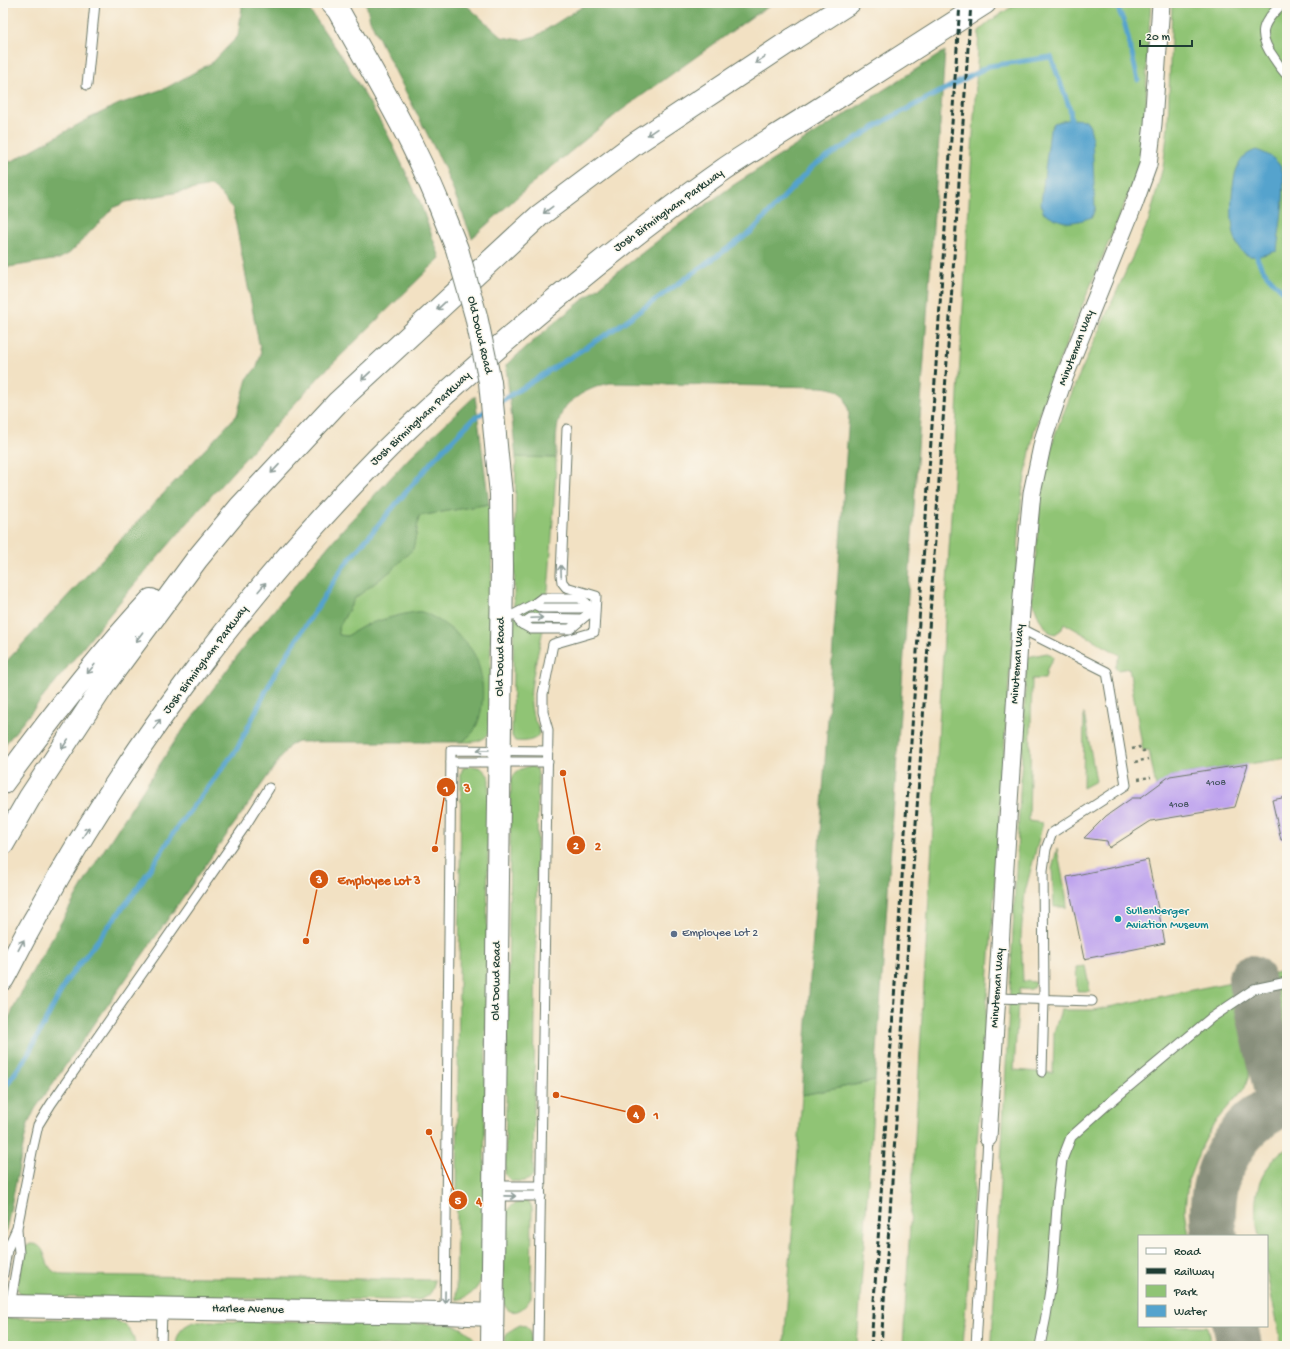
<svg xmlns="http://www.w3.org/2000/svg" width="1290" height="1349" font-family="'Gochi Hand',sans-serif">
	<rect width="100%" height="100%" fill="#fbf7ec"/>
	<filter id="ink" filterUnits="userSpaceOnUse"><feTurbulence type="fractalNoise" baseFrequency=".025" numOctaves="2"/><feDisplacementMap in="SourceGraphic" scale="8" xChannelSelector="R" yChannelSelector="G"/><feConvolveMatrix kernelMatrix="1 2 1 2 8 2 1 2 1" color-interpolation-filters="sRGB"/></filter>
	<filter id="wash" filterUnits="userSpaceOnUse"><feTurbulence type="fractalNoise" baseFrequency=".012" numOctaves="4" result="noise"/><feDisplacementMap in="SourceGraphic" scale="16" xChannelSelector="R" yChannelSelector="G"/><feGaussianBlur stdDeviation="0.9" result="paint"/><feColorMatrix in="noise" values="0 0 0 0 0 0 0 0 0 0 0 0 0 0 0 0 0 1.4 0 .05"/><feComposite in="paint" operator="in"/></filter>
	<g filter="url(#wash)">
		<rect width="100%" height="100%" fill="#f2e1c3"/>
		<g fill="#90c475" stroke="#588054">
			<path d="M1018 3H1151L1147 55 1146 124 1141 164 1055 371 1034 431 1022 493 963 1346H903L979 31 993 19Z"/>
			<path d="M1172 3H1287V758L1171 776 1156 787 1149 750 1143 751 1129 668 1118 670 1115 667 1120 655 1064 623 1061 630 1055 634 1049 632 1039 618 1032 599 1041 493 1055 434 1077 380 1149 220 1163 167 1168 127Z"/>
			<path d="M516 457 556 458V468C553 516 551 564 546 611 543 637 534 663 531 689 530 699 531 710 534 719 536 723 540 728 539 733 537 742 521 742 515 741L512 736Z"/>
			<path d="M489 504 492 518 490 731C483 743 474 742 462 742L472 733 461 637 441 623 420 612 368 624 347 636 339 635 338 629 355 598 392 570 416 535 419 516Z"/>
			<path d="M1047 653 1052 655 1053 658 1047 669 1045 679H1032L1029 821 1043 823 1025 892 1021 936 1023 981 1035 982 1036 984C1033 992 1025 989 1019 989L1014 1070 1053 1073 1054 1032 1061 1010H1094L1231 982 1249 1059V1076L1244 1089 1214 1123 1200 1150 1188 1181 1185 1210 1189 1236H1139V1326H1207L1211 1346H991L992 1339 1027 657Z"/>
			<path d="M1084 713 1096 781 1083 788Z"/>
			<path d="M469 766C479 766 483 768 489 777L483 1275C478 1289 471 1297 456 1300L461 773 463 768Z"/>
			<path d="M531 766 537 769 538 774 533 1175C528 1183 520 1181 511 1181L505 1174 511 783C512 772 521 768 531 766Z"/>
			<path d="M1057 849 1066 895 1067 907H1054L1052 869Z"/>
			<path d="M1085 966 1090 991H1077L1076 967Z"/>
			<path d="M1287 970V1045C1279 1033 1273 990 1270 974Z"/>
			<path d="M875 1081 857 1346H784L802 1095Z"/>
			<path d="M1287 1148V1346H1282L1267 1275V1236H1259C1251 1200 1256 1171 1287 1148Z"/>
			<path d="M524 1201 530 1203 532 1208 531 1297C526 1310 508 1320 503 1301L505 1216C509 1205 513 1204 524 1201Z"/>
			<path d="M30 1244C47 1243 43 1261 52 1270 55 1273 59 1274 64 1275L435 1280C433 1292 429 1298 417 1300L27 1297 21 1294 17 1289 22 1252 24 1248Z"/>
			<path d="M3 1318 113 1320C127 1323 134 1332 135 1346H3Z"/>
			<path d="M198 1321 449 1324C463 1327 472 1333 478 1346H176C177 1331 184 1324 198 1321Z"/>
			<path d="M520 1325 526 1326 531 1331V1346H504C504 1334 510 1330 520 1325Z"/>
		</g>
		<g fill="#74aa66" stroke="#4a744d">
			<path d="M240 3H304L306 5 343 58 387 133 419 200 440 258 319 377 211 496 127 593 3 747V665L237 415 247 379 257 367 261 354 233 209 220 193 211 186 126 202 113 208 70 253 59 259 3 268V163L12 161 90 118 119 104 166 88 213 62 238 36 242 7Z"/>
			<path d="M366 3H464L502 37 521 40 536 36 588 3H775L753 16 619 112 537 179 472 238 444 167 382 45 370 20Z"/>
			<path d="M945 51 875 1081 802 1095 849 414C846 394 841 389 822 387L610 383C600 385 590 389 581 394 576 398 570 401 566 406 555 419 556 442 556 458L516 457 506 365 554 323 614 275 674 228 732 186Z"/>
			<path d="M475 396 489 504 419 516 416 535 413 549 392 570 355 598 338 629 339 635 347 636C354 632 361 627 368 624 377 621 415 610 422 612 438 617 468 640 475 656 485 676 486 713 473 732 470 736 465 739 462 742H299L291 744 286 750 35 1109 28 1124 24 1142 3 1246V1030L28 979 98 859 177 738 252 636 343 529 410 457Z"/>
		</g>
		<g fill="#54a3cd" stroke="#3a7080">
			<path d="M1071 119 1086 120 1090 127 1092 136 1095 208 1092 217C1068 225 1064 224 1043 212L1041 203 1050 130 1054 123Z"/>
			<path d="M1256 150C1266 153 1278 159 1282 170 1287 188 1279 232 1277 251 1268 253 1256 259 1247 255 1226 247 1230 182 1238 166 1242 157 1248 153 1256 150Z"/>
		</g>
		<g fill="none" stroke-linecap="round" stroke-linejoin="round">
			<g stroke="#54a3cd" stroke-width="5">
				<path d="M1116 3 1125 25 1138 80"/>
				<path d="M1256 250C1256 268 1275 283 1287 295"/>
				<path d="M497 404 610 332 751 232 813 166 888 119 989 66 1051 57 1070 109 1071 119"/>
				<path d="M3 1090 27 1056 67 980 135 892 176 829 237 749 274 675 343 567 433 460 473 419 487 410"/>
			</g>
			<g stroke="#888f7c" stroke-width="46">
				<path d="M1251 978 1280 1105"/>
				<path d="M1215 1236C1205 1179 1233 1123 1287 1102"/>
				<path d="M1235 1326 1239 1346"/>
			</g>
		</g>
		<g id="blocks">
			<g fill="#bea3ee">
				<path d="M1248 764 1235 807 1151 821 1109 848 1107 841 1084 838 1106 816 1132 798H1140L1170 776Z"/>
				<path d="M1287 797V839L1281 840 1272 800Z"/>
				<path d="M1148 860 1165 943 1084 959 1067 877Z"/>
			</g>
		</g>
	</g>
	<g filter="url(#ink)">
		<use href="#blocks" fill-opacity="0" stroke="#697666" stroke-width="1"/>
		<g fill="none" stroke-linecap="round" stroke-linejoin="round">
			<g stroke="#697666" stroke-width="11">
				<g id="service">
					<path d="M1283 3C1262 23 1256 33 1274 58 1278 64 1282 70 1287 75"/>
					<path d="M87 85 95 3"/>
					<path d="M534 604 542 608H581L587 604"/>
					<path d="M502 614 513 615 534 604 542 598H580L587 604 588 614"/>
					<path d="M519 621 522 624 531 618 581 619"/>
					<path d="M522 624 531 629H570L588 614H594"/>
					<path d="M1020 628 1107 672 1126 785 1052 833 1046 849 1043 870 1044 999 1042 1072"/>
					<path d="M451 762H548"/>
					<path d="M997 998 1092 1001"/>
					<path d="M494 1186H541"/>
					<path d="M494 1196H541"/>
					<path d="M3 1274 7 1250 17 1228 33 1147 38 1125 51 1104 245 826 269 788"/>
					<path d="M10 1306 19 1253 17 1230"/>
					<path d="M445 1313 451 750 548 751"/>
					<path d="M161 1346 162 1309"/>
					<path d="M538 1346 548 730 543 712V694L553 644 594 632 596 596 566 587 562 582 561 575 567 429"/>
					<path d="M976 1346 988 1138"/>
					<path d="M1040 1346 1046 1316 1052 1277 1058 1193 1062 1160 1071 1137 1108 1104 1211 1018 1254 989 1287 982"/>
				</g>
			</g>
			<g stroke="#697666" stroke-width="19">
				<path id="minor" d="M988 1138 1022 595 1032 493 1044 437 1064 378 1134 204 1148 165 1153 124 1161 3"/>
			</g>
			<g stroke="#697666" stroke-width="24">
				<g id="tertiary">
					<path d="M332 3 338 10C373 73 411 136 439 204"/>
					<path d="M3 1306 445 1313 492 1315"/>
					<path d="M492 1346 502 567 501 494 497 456"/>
				</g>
			</g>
			<g stroke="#697666" stroke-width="24">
				<g id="secondary">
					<path d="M3 783C49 720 97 658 151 600"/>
					<path d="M3 844 30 797 106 682 197 559 240 507 338 402 539 216 636 143 793 39"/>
					<path d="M3 979C14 959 24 937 36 917 126 752 245 594 377 459 416 419 458 382 501 345 573 283 646 224 723 170 752 150 783 132 813 113 870 76 928 40 985 3"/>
				</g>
			</g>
			<g stroke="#697666" stroke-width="24">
				<path id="trunk" d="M793 39 849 3"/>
			</g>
			<g stroke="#697666" stroke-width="2.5" stroke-dasharray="3 3" stroke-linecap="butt">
				<path d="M1132 749 1139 747 1143 751 1146 750"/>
				<path d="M1135 762 1148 759"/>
				<path d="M1138 779 1151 777"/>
			</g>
			<use href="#service" stroke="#fff" stroke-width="9"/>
			<use href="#minor" stroke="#fff" stroke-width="17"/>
			<use href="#tertiary" stroke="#fff" stroke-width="22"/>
			<use href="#secondary" stroke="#fff" stroke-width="22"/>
			<use href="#trunk" stroke="#fff" stroke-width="22"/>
			<g stroke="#1f3d34" stroke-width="3" stroke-dasharray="6 3" stroke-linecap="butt">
				<path d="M871 1346 960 3"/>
				<path d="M881 1346 971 3"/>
			</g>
			<g stroke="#697666" stroke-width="24" stroke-linecap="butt">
				<path id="tertiary-bridge" d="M439 204 457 249 476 316 490 382 497 456"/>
			</g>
			<use href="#tertiary-bridge" stroke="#fff" stroke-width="22"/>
		</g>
		<defs><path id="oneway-shaft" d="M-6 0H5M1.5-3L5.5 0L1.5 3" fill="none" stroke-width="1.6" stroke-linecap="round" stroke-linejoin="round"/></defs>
		<g stroke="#8f9e9a">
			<use href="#oneway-shaft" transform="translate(760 60) rotate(146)"/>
			<use href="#oneway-shaft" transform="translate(652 132) rotate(146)"/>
			<use href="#oneway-shaft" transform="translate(548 210) rotate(143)"/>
			<use href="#oneway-shaft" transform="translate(441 306) rotate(137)"/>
			<use href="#oneway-shaft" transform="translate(366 376) rotate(137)"/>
			<use href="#oneway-shaft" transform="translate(275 469) rotate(133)"/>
			<use href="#oneway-shaft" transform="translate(561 571) rotate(-92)"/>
			<use href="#oneway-shaft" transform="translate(262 587) rotate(-50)"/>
			<use href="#oneway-shaft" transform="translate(537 618) rotate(-3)"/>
			<use href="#oneway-shaft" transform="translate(139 637) rotate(127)"/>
			<use href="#oneway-shaft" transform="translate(91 669) rotate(130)"/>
			<use href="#oneway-shaft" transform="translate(157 724) rotate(-55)"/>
			<use href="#oneway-shaft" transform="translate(65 744) rotate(123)"/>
			<use href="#oneway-shaft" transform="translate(483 750) rotate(-180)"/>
			<use href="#oneway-shaft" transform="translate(86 832) rotate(-58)"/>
			<use href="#oneway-shaft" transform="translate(21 945) rotate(-62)"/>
			<use href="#oneway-shaft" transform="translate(510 1196) rotate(1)"/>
			<use href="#oneway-shaft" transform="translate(445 1297) rotate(91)"/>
		</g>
	</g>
	<circle fill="#0f9aa8" stroke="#fbf7ec" stroke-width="1.5" cx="1118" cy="919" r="4"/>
	<circle fill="#5c6f8a" stroke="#fbf7ec" stroke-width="1.5" cx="674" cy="934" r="4"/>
	<g text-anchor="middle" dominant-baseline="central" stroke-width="3" stroke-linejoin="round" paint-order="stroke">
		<g font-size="10" fill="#475662">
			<text x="1216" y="783">4108</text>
			<text x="1179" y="805">4108</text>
		</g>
		<g font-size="12" fill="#1f3d34" stroke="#fbf7ec">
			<text transform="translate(669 211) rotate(-36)">Josh Birmingham Parkway</text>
			<text transform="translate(479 335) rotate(77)">Old Dowd Road</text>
			<text transform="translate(1077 348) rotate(-69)">Minuteman Way</text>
			<text transform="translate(421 419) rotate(-43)">Josh Birmingham Parkway</text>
			<text transform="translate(501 657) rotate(-89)">Old Dowd Road</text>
			<text transform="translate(206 660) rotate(-53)">Josh Birmingham Parkway</text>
			<text transform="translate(1018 664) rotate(-86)">Minuteman Way</text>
			<text transform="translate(497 981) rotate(-89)">Old Dowd Road</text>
			<text transform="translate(998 988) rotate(-86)">Minuteman Way</text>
			<text transform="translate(248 1310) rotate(1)">Harlee Avenue</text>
		</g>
		<g font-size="12" fill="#0d838f" stroke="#fbf7ec" text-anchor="start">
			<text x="1126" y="912">Sullenberger<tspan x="1126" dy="14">Aviation Museum</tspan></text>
		</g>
		<g font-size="12" fill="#4e5e75" stroke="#fbf7ec" text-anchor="start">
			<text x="682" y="934">Employee Lot 2</text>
		</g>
	</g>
	<path fill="none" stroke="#d45610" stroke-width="1.5" d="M435 849L446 787M563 773L576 845M306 941L319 879M556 1095L636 1114M429 1132L458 1200"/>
	<g fill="#d45610" stroke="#fbf7ec" stroke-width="1.5">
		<circle cx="435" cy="849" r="4"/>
		<circle cx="563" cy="773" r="4"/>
		<circle cx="306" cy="941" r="4"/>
		<circle cx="556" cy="1095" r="4"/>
		<circle cx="429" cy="1132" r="4"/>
		<circle cx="446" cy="787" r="10"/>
		<circle cx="576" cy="845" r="10"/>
		<circle cx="319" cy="879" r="10"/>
		<circle cx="636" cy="1114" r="10"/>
		<circle cx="458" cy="1200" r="10"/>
	</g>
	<g font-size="12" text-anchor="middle" font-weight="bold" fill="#fff">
		<text x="446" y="792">1</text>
		<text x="576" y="849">2</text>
		<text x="319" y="883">3</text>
		<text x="636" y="1118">4</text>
		<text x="458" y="1204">5</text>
	</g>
	<g font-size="13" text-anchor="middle" font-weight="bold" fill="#d45610" stroke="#fbf7ec" stroke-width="3" stroke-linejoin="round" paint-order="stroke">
		<text x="467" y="792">3</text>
		<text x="598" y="850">2</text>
		<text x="379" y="884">Employee Lot 3</text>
		<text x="656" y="1119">1</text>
		<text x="479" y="1205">4</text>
	</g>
	<rect width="1290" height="1349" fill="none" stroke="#fbf7ec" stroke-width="16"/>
	<rect x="1138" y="1235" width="130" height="92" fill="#fbf7ec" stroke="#a3ada2"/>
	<rect x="1146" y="1248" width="20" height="6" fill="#ffffff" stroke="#a3ada2"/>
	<text x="1174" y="1255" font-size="12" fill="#1f3d34">Road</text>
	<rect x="1146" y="1268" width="20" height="6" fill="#1f3d34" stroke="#a3ada2"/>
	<text x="1174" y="1275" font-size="12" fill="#1f3d34">Railway</text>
	<rect x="1146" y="1285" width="20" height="12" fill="#90c475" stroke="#a3ada2"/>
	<text x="1174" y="1295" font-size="12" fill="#1f3d34">Park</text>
	<rect x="1146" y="1305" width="20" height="12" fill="#54a3cd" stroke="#a3ada2"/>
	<text x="1174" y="1315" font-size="12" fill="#1f3d34">Water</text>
	<path d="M1140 40v6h52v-6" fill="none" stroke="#1f3d34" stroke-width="2"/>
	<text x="1146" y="40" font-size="12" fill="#1f3d34" stroke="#fbf7ec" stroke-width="3" paint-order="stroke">20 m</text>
</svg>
